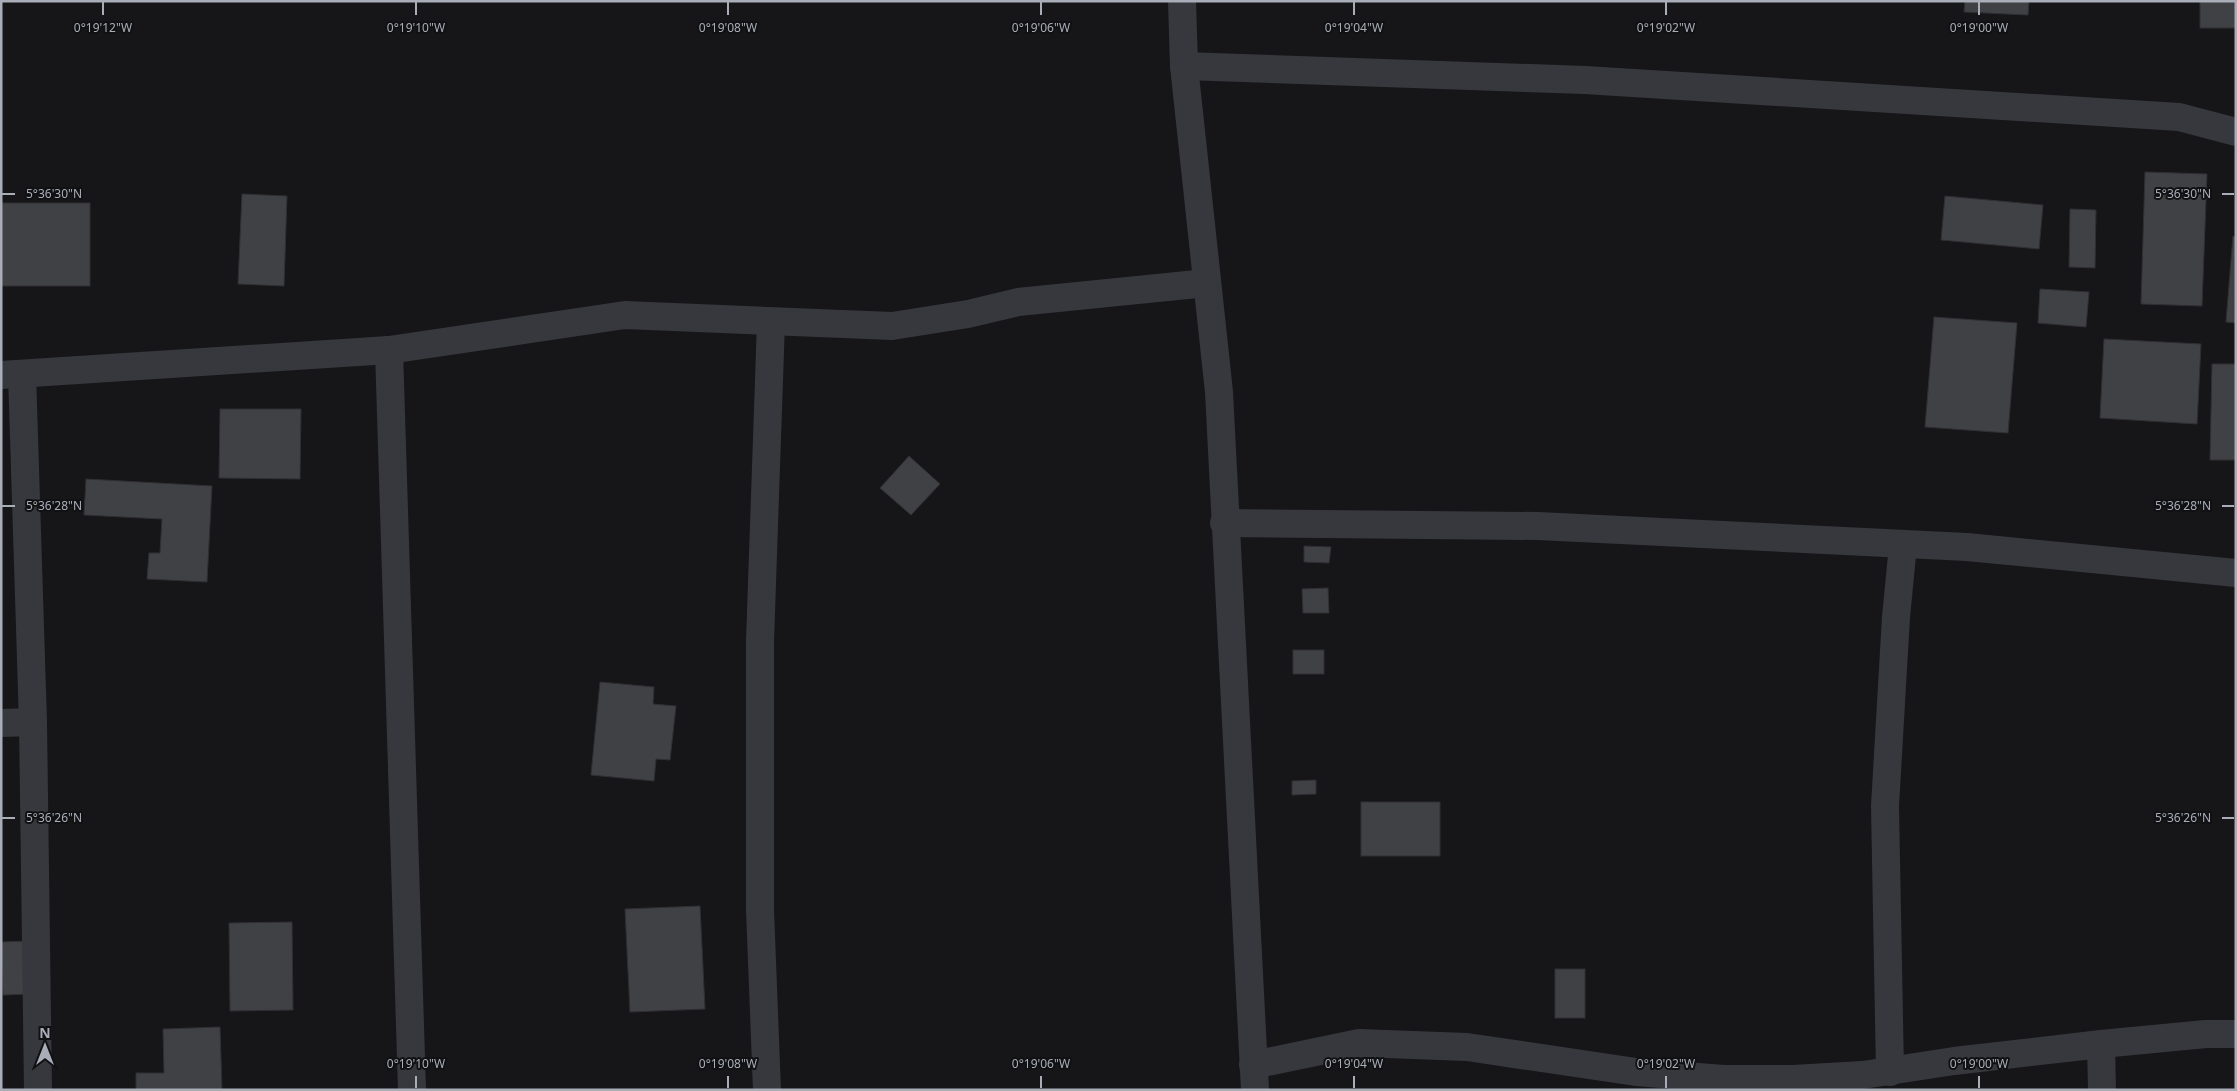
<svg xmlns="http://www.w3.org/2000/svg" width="2237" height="1091" font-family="'Noto Sans',sans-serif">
	<rect width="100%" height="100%" fill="#161618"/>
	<g fill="#404145" stroke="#303034">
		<path d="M1965 1H2029L2028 15 1964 12Z"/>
		<rect x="2200" y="1" width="36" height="27"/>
		<path d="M2145 172 2207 174 2202 306 2141 304Z"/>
		<path d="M242 194 287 196 284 286 238 284Z"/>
		<path d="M1945 196 2043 205 2039 249 1941 240Z"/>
		<rect x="1" y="203" width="89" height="83"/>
		<path d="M2070 209 2096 210 2095 268 2069 267Z"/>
		<path d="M2233 236 2236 237V323L2226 322Z"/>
		<path d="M2040 289 2089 292 2086 327 2038 323Z"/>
		<path d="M1934 317 2017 323 2008 433 1925 427Z"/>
		<path d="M2104 339 2201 344 2197 424 2100 418Z"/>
		<path d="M2212 364H2236V460H2210Z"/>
		<path d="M220 409H301L300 479 219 478Z"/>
		<path d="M909 456 940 484 911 515 880 488Z"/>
		<path d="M86 479 212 486 207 582 147 579 149 553H160L162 519 84 515Z"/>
		<path d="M1304 546 1331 547 1329 563 1304 562Z"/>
		<path d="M1328 588 1329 613H1303L1302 589Z"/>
		<rect x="1293" y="650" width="31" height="24"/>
		<path d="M600 682 654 687 653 704 676 706 670 760 656 759 654 781 591 775Z"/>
		<path d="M1316 780V794L1292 795V781Z"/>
		<rect x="1361" y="802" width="79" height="54"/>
		<path d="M700 906 705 1009 630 1012 625 909Z"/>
		<path d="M292 922 293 1010 230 1011 229 923Z"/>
		<path d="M30 941 32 994 3 995 1 942Z"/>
		<rect x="1555" y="969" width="30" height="49"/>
		<path d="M220 1027 222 1090H136V1073H164L163 1029Z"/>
	</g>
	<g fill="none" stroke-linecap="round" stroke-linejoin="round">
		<g stroke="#37383d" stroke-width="28">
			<path d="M1182 1 1184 66 1219 392 1255 1090"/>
			<path d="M1184 66 1585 80 2179 117 2236 132"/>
			<path d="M389 350 412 1090"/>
			<path d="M22 374 33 722 38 1090"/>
			<path d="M1 375 389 350 625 315 892 326 968 314 1018 302 1207 283"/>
			<path d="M1224 523 1538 526 1967 547 2236 573"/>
			<path d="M1 723 33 722"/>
			<path d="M2101 1044 2102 1090"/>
			<path d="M1253 1065 1359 1043 1467 1047 1636 1072 1723 1079H1793L1863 1075 1954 1061 2101 1044 2206 1034H2236"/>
			<path d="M1890 1072 1885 806 1896 617 1903 545"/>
			<path d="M767 1090 760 910V641L771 322"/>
		</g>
	</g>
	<path fill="none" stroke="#a8adb8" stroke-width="2" d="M103 2V15M416 2V15M728 2V15M1041 2V15M1354 2V15M1666 2V15M1979 2V15M2 194H15M2222 194H2234M2 506H15M2222 506H2234M2 818H15M2222 818H2234M416 1076V1088M728 1076V1088M1041 1076V1088M1354 1076V1088M1666 1076V1088M1979 1076V1088"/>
	<g font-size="12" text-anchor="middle" fill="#a8adb8" stroke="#111113" stroke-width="4" stroke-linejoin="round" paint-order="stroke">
		<text x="103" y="32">0°19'12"W</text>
		<text x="416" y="32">0°19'10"W</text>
		<text x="728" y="32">0°19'08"W</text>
		<text x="1041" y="32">0°19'06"W</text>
		<text x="1354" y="32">0°19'04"W</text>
		<text x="1666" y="32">0°19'02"W</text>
		<text x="1979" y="32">0°19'00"W</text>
		<text x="54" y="198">5°36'30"N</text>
		<text x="2183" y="198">5°36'30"N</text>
		<text x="54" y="510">5°36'28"N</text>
		<text x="2183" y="510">5°36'28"N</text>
		<text x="54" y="822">5°36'26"N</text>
		<text x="2183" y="822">5°36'26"N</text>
		<text x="416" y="1068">0°19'10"W</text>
		<text x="728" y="1068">0°19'08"W</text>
		<text x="1041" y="1068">0°19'06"W</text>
		<text x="1354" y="1068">0°19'04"W</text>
		<text x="1666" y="1068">0°19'02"W</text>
		<text x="1979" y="1068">0°19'00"W</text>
	</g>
	<rect width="2237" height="1091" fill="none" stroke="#a8adb8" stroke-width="5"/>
	<g transform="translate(45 1046)" stroke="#111113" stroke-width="4" paint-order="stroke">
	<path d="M0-4L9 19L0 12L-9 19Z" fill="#a8adb8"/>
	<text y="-8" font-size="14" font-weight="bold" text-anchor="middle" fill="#a8adb8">N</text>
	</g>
</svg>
